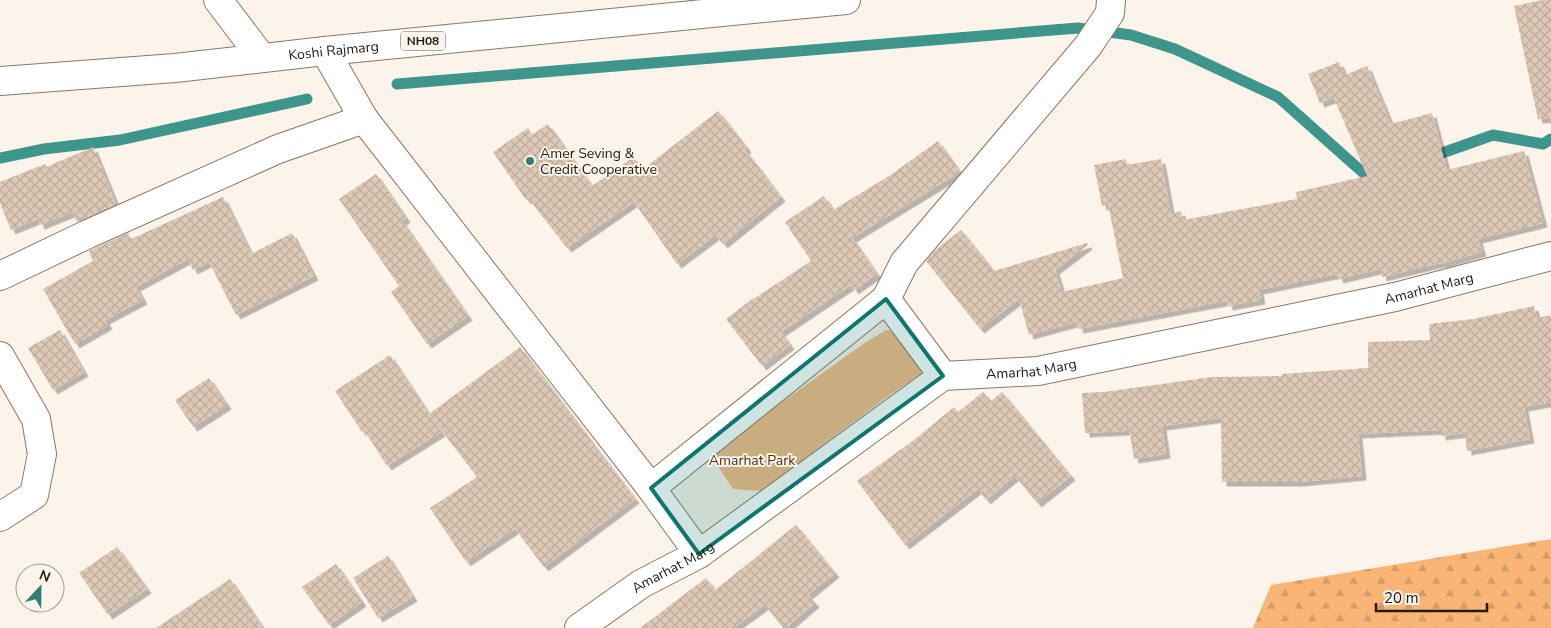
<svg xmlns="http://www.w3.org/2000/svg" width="1551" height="628" font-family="'Nunito Sans',sans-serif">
	<defs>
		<pattern id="forest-firs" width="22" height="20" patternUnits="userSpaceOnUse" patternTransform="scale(1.25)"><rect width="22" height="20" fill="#f9b576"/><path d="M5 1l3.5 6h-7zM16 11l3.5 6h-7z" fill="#d59b65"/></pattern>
		<pattern id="building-cross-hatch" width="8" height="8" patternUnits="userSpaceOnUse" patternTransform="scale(1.25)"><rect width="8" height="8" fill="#ddc8b5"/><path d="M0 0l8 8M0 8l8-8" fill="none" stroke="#bdab9b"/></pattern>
		<filter id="shadow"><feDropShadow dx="4.5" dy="4.5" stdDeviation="0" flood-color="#0004"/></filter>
	</defs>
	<rect width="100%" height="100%" fill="#fcf3eb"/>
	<path fill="#f9bb83" d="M886 330 905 331 928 369 887 397 761 491 733 489 714 460 719 447 866 342Z"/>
	<path fill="url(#forest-firs)" d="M1551 539V628H1253L1271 585Z"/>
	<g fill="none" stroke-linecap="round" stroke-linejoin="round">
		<g stroke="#3e958b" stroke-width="11">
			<path d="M397 84 1078 28 1131 35 1175 49 1278 97 1369 178 1380 174"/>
			<path d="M0 158 44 149 120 140 307 99"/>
			<path d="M1428 158 1493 135 1543 144 1551 139"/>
		</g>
	</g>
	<g fill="url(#building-cross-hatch)" filter="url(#shadow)">
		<path d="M1542 0H1551V118L1538 119 1514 6Z"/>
		<path d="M1339 62 1345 75 1367 66 1391 124 1432 113 1447 170 1524 151 1543 223 1478 239 1482 252 1440 264V263L1382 277 1381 269 1339 279 1337 274 1259 290 1261 300 1228 306 1227 301 1079 329 1077 322 1029 335 1019 299 980 329 926 261 934 251 961 230 994 271 1087 243 1088 245 1055 270 1062 292 1123 278 1108 204 1102 206 1094 165 1126 159 1127 165 1161 159 1171 214 1181 211 1183 220 1297 199 1296 192 1367 176 1334 98 1320 103 1308 74Z"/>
		<path d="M718 111 747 148 745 150 781 197 723 244 716 235 677 264 634 202 567 248 528 198 526 200 493 152 528 128 532 135 548 124 592 186 634 157 643 169Z"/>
		<path d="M938 141 960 172 852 238 877 274 854 290 851 285 781 332 790 345 762 366 726 319 755 297V298L811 261 785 222 824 196 833 210 889 176Z"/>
		<path d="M93 147 116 204 77 222 73 212 40 225 38 219 11 230 0 203V182L45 164 46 167Z"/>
		<path d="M376 174 406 218 402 221 468 316 427 344 391 292 399 286 339 199Z"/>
		<path d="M223 197 251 254 292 233 314 276 236 315 209 262 193 270 188 259 136 287 143 300 105 320 108 325 75 344 43 289 93 261 89 251 128 233 131 239Z"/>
		<path d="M1534 306 1537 318 1551 315V402L1524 407 1530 439 1467 451 1465 433 1441 436V430L1358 434 1362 476 1299 482H1222L1221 418 1162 426 1166 454 1134 459 1129 428 1125 431 1085 433 1082 393 1104 392 1212 377 1282 376V374L1368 368V342L1430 340 1429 324 1473 319Z"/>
		<path d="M60 330 84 372 53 390 28 348Z"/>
		<path d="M520 347 635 499 544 567 515 529 466 562 430 508 477 477 429 414Z"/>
		<path d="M390 355 441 432 387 466 364 430 362 432 335 391Z"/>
		<path d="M209 378 227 405 193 427 175 400Z"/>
		<path d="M983 392 991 401 1002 392 1071 476 1037 503 1015 476 986 500 978 489 905 545 857 481 914 440 954 407 958 412Z"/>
		<path d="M796 525 835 573 808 595 815 603 786 628H783L765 605 733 628H640L706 578 715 590Z"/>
		<path d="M117 547 147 589 108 615 79 573Z"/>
		<path d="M388 556 413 597 378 618 353 578Z"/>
		<path d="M336 564 362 602 329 625 302 587Z"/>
		<path d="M230 579 263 628H156Z"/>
	</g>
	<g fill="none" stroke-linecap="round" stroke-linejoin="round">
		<g stroke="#8a7766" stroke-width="30">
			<g id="minor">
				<path d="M218 0 262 58"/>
				<path d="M325 51 364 119 651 488 699 554"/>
				<path d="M0 276 88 234 278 149 364 119"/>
				<path d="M0 356 36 419 42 454 34 495 0 517"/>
				<path d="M943 376 886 299 904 263 1088 46 1110 13 1111 0"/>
				<path d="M651 488 886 299"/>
				<path id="s1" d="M579 628 641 584 699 554 943 376 1038 371 1395 297 1551 256"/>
			</g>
		</g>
		<g stroke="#8a7766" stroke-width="30">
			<g id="major">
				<path id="s2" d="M0 81 175 68 325 51 846 0"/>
			</g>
		</g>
		<use href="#minor" stroke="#fff" stroke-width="28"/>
		<use href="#major" stroke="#fff" stroke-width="28"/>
	</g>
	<path fill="#0f766e" fill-opacity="0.2" stroke="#0f766e" stroke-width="4" stroke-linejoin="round" d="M886 299 943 376 699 554 651 488Z"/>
	<circle fill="#357c75" stroke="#fcf3eb" stroke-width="2" cx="530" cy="161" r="5"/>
	<g text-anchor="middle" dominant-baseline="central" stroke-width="4" stroke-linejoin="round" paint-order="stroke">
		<rect fill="#fcf3eb" stroke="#635b54" stroke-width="1" x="400.5" y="31.5" width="45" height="19" rx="4"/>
		<g font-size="12" font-weight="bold" fill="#211a13">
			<text x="423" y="41">NH08</text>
		</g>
		<g font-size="14" fill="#211a13" stroke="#fcf3eb">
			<text stroke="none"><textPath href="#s2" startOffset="335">Koshi Rajmarg</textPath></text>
			<text stroke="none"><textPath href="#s1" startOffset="938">Amarhat Marg</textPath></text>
			<text stroke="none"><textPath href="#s1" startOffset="532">Amarhat Marg</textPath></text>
			<text stroke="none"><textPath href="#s1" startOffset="112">Amarhat Marg</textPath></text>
		</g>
		<g font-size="14" fill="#211a13" stroke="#fcf3eb" text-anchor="start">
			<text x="540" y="153">Amer Seving &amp;<tspan x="540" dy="16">Credit Cooperative</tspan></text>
		</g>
		<g font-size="14" fill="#4e3218" stroke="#fcf3eb">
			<text x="752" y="460">Amarhat Park</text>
		</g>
	</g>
	<g transform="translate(40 588) rotate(22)"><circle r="24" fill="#fcf3eb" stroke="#a49c95"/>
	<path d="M0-4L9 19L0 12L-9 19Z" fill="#357c75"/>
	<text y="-8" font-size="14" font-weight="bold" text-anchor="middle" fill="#211a13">N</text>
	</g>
	<path d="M1376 603v8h111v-8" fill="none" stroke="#211a13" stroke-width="2.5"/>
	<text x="1384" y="603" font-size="15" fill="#211a13" stroke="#fcf3eb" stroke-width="4" paint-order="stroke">20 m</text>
</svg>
